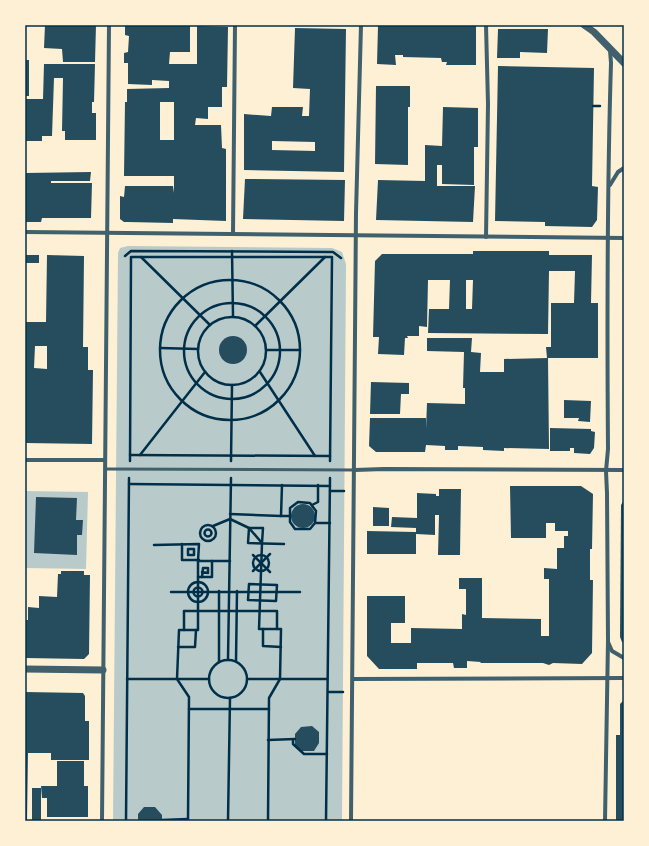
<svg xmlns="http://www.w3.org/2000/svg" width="649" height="846" font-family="Commissioner,sans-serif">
	<rect width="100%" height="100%" fill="#fdf0d5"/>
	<g fill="#b9caca">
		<path d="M128 246 332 248 342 252 346 264 342 821H113L118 253 120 248Z"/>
		<path d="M25 491 88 492 86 569 25 568Z"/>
	</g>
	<g fill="#264d5e" fill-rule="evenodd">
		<path d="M45 25H96L95 62H63L62 49 44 48Z"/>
		<path d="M125 25H190V52H170L169 64H197V26L228 27 227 87H222V107H208V119L196 118 195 125H221L222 148 226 149V221L173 219V223L128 222H124L120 219V196L124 197 125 186H173L174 193V176H124L125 102H127V89L169 88V81L152 80V85L128 84V63H124V53L128 52 129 36 125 35ZM160 102H174V140H160Z"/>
		<path d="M476 25V65H446L447 62H442L441 58 403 57V55H395L396 65 377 64 378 26Z"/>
		<path d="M295 28 346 29 344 172 244 170V114L271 116 272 107H303L302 116H309L310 89 293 88ZM272 141 315 142V151L272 150Z"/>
		<path d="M498 29H548L547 53 520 52V58H497Z"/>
		<rect x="25" y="60" width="4" height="36"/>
		<path d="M44 64H95L94 102H92V113H96V140H65V131H62L63 78H54L52 136H42V141H25V99H43Z"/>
		<path d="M498 66 594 68 592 186 598 187 597 220 592 227 545 226V222L495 221Z"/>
		<path d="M376 86H410V107H408V165L375 164Z"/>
		<path d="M443 107 478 108V147H474V185L442 184V165H437V186H475L473 222 376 220 378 180 425 181V145L442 146Z"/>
		<path d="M91 172 90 181H51V183H92L91 218H42L41 222H25V173Z"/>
		<path d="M245 179 345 180 344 221 243 219Z"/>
		<path d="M473 251H549V255H592L591 303H598V358H547L546 347H551V303H574L575 271H549L548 334 428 333 429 309H449L450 280H428L427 327 419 326V336H407L408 338H405L404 355 378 354 379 337H373L375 261 382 254H473ZM466 280H473L472 309H466Z"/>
		<rect x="25" y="255" width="14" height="8"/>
		<path d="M47 255 84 256 83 347H88V370H93L92 444 25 443V322H46ZM35 346H47V369L34 368Z"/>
		<circle cx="233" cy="350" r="14"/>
		<path d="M427 338H472L471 352 481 353 480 372H504V359L548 358 549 449 504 448V451L483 450V447L458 446V450H445V446L426 445 425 452H376L369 446 370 418H426V429L427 403 465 404V388H463L464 352 427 351Z"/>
		<path d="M371 382 409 383V394H401L400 414H370Z"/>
		<path d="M564 400 591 401 590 422 578 421 579 418H564Z"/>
		<path d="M550 428 591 429V431L595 432 594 448 590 454 574 453V448H570V451H550Z"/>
		<path d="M510 486H581L593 494 592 549H590V580H593L592 653 582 664 553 663 549 665 543 663H480L481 662 467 661V668H454L453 663H417V669H379L367 656V596H405V623H391V643H411V628L462 629V614L466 615V589H459V578H482V618L541 619V636H549V579H544V568L557 569V548H564V536H568V531H555V523H546V538H511Z"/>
		<path d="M439 489H461L460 555H438L439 515H435V535L416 534V554H367V531L416 532V528L391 527 392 517 417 518V493L436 494V496H439Z"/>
		<path d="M36 497 77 498 76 520H83L82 535H77V555L34 553Z"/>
		<path d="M624 500V643L622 642 620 637 621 505Z"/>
		<circle cx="303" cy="516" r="12"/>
		<path d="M373 507 389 508V526H373Z"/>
		<path d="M61 571H84V575H90L89 654 84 659 25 658V620H28V607L39 608V596L57 597 58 574H61Z"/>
		<path d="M25 692 83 693 85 696V721H89V760H51V753H28L27 821H25Z"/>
		<path d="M624 700V821H616V735H620V704Z"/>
		<path d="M312 726 319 732V743L314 751H302L295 745V734L301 727Z"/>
		<path d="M57 761H84V786H88V817H47V798H42L41 786H57Z"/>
		<rect x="32" y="788" width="9" height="33"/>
		<path d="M144 807H155L162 815V821H138V814Z"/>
	</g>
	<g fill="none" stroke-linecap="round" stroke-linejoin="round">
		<g stroke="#003049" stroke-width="2.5">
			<path d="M593 106H600"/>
			<path d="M232 251 233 316"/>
			<path d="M125 256 131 251 333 252 341 258"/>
			<path d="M141 257 210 325"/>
			<circle cx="230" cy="350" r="70"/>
			<circle cx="232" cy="351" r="48"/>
			<circle cx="232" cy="351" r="34"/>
			<path d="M255 326 325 257"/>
			<path d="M160 348 198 349"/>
			<path d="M267 350H300"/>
			<path d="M260 372 315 456"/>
			<path d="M130 455 330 456"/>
			<path d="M140 455 205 372"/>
			<path d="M130 461 131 257H332L330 461"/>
			<path d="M231 461 232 385"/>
			<path d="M129 484 330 486"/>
			<path d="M330 491H344"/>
			<path d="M312 505 318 502V485"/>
			<path d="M230 514 281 516 282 485"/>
			<path d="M281 516H290"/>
			<path d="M315 523 316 511 310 503 298 502 290 508V522L295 529H310L315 523H330"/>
			<circle cx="208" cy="533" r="8"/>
			<path d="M213 526 230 519 249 528 262 543 259 629H281L280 679 269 698 268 821"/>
			<circle cx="208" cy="533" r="3.5"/>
			<path d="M262 543 263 528H249L248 543 284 544"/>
			<path d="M182 544V560H199"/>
			<path d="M154 545 199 544 198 561"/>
			<rect x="188" y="549" width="6" height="6"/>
			<circle cx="261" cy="563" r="8"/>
			<path d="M253 555 270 572"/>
			<path d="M253 571 270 554"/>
			<path d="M198 577H212V561"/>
			<path d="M202 577 203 568H208V573L202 572"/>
			<circle cx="198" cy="592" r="10"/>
			<path d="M249 584 277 585 276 601 248 600Z"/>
			<circle cx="198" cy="592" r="4.5"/>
			<path d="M171 592H300"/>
			<path d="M263 629V646L281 647"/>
			<path d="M184 630V611H277V629"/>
			<path d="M178 647H195L196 630"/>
			<path d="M228 659 231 478"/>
			<circle cx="228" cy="679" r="19"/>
			<path d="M236 661 237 591"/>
			<path d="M219 662V591"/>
			<path d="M127 679H209"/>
			<path d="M248 679H327"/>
			<path d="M328 692H343"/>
			<path d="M189 709H269"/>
			<path d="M268 740 295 739"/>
			<path d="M293 740V744L304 754H327"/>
			<path d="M162 820 188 819"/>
			<path d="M126 821 129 478"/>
			<path d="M188 821 189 697 177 679 179 630H198V561H230"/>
			<path d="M228 821 230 698"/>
			<path d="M326 821 330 478"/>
		</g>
		<path stroke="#3f606c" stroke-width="3" d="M105 469 355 470"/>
		<g stroke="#3f606c" stroke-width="4">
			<path d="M610 185 618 172 624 168"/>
			<path d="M25 232 624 238"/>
			<path d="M233 234 235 25"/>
			<path d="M486 237 488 104 486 25"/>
			<path d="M25 460H105"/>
			<path d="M355 470 384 469 624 470"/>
			<path d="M608 642 612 651 624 658"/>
			<path d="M353 679 624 678"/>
			<path d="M102 821 109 25"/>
			<path d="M351 821 356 213 361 25"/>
			<path d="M605 821 608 640 607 493 606 471 608 449C607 320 607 192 611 63L610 50"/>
		</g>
		<g stroke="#3f606c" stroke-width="7">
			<path d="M584 25 594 32 624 63"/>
			<path d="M25 669 103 670"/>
		</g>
	</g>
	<rect width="649" height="846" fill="none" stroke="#fdf0d5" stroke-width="52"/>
	<rect x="26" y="26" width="597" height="794" fill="none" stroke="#003049" stroke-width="1.5"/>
</svg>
